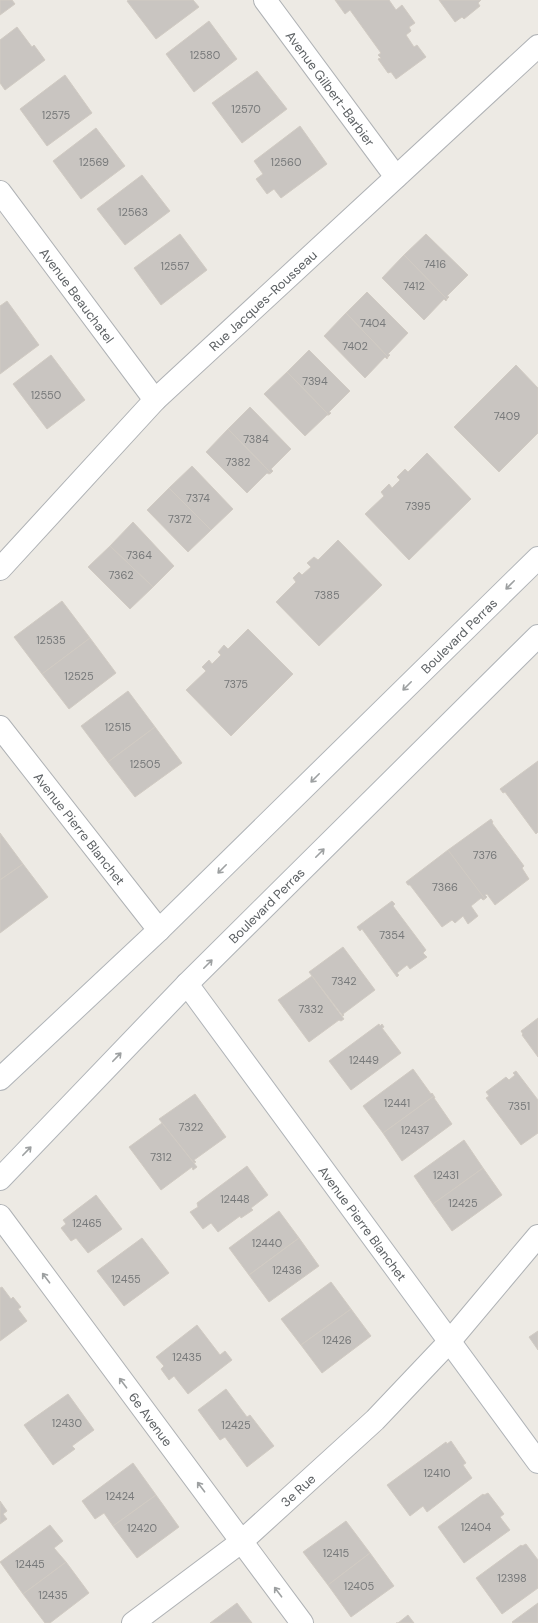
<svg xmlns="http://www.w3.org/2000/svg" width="538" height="1623" font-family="'DM Sans',sans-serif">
	<rect width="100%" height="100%" fill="#edeae4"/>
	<g fill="#c9c5c1" stroke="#d1cbc3">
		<path d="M0 0H12L15 4 0 15Z"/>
		<path d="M129 0H193L199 7 156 39 127 1Z"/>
		<path d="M335 0H389L396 10 402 5 415 23 409 27 411 31 406 35 414 47 417 45 426 57 396 79 391 72 388 73 378 59 381 58 378 55 381 53 350 10 345 14Z"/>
		<path d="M439 0H481L478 3 480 6 464 19 462 17 455 22Z"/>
		<path d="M209 21 237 59 194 92 166 54Z"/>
		<path d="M17 27 32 47 34 45 45 60 5 90 0 83V40Z"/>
		<path d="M257 71 287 109 242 143 212 103Z"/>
		<path d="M65 75 92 113 47 146 20 109Z"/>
		<path d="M300 126 327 164 281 198 274 189 267 194 256 179 263 174 254 161Z"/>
		<path d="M96 128 125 166 81 199 53 161Z"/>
		<path d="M142 175 170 211 125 245 97 209Z"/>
		<path d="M180 234 207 270 161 305 134 268Z"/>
		<path d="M426 234 468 275 447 296 449 297 447 299 404 255Z"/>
		<path d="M404 255 447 299 446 301 444 299 424 320 382 278Z"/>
		<path d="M367 292 408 333 388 354 390 355 388 357 346 313Z"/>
		<path d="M7 301 39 345 0 374V306Z"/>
		<path d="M346 313 388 357 387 359 385 357 365 378 324 336Z"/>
		<path d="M309 350 350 391 329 412 331 413 329 415 287 372Z"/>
		<path d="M51 355 85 400 47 429 13 384Z"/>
		<path d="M516 365 538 388V433L499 472 454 427Z"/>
		<path d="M287 372 329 415H327L305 436 264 394Z"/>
		<path d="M250 407 291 449 271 469 273 471 271 473 228 429Z"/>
		<path d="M228 429 271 473 269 474 267 473 247 493 206 452Z"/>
		<path d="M427 453 471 499 409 560 365 514 384 496 381 492 389 484 392 488 400 480 397 477 405 469 408 472Z"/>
		<path d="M192 466 233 509 211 530 169 488Z"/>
		<path d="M169 488 211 530 188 552 147 510Z"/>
		<path d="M133 522 174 566 153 587 110 546Z"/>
		<path d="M338 540 382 585 319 646 276 602 296 582 293 578 299 572 302 575 311 567 307 563 314 557 318 560Z"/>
		<path d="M110 546 153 587 130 609 88 567Z"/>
		<path d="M62 601 90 638 42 674 14 637Z"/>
		<path d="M248 629 293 674 231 736 186 690 206 671 202 667 209 660 212 664 221 655 218 652 224 645 228 649Z"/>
		<path d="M90 638 116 673 69 709 42 674Z"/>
		<path d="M128 691 155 727 108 762 81 726Z"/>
		<path d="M155 727 182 763 135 797 108 762Z"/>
		<path d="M538 761V832L536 834 505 792 503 793 500 789Z"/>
		<path d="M491 819 493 822 492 823 524 866 522 868 529 879 495 905 487 894 485 895 487 897 485 899 483 897 448 850Z"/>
		<path d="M0 833 23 864 0 880Z"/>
		<path d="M448 850 485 899 483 900 481 898 471 906 478 916 468 924 463 916 455 923 452 920 442 927 410 885H408L406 882Z"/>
		<path d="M23 864 48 897 0 933V880Z"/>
		<path d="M392 901 395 904 393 906 426 950 423 953 427 957 410 969 407 965 397 973 399 975 397 977 362 929 360 931 357 927Z"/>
		<path d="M343 947 375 990 343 1014 344 1015 343 1016 309 972Z"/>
		<path d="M312 976 344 1019 341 1021 339 1020 309 1042 278 1000Z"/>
		<path d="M538 1018V1057L522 1035 523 1034 521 1031Z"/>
		<path d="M379 1024 380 1026 382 1024 384 1027 382 1028 401 1053 351 1090 329 1061Z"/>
		<path d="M413 1069 431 1094 432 1093 434 1096 383 1133 363 1106Z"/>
		<path d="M516 1071 538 1100V1133L521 1145 486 1098 489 1096 486 1092 506 1077 509 1080 515 1075 513 1073Z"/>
		<path d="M195 1094 226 1137 194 1160 196 1162 194 1163 159 1119Z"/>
		<path d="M434 1096 435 1098H434L452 1124 402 1161 383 1133Z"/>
		<path d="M162 1123 197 1167 193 1170 192 1167 161 1190 129 1147Z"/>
		<path d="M464 1140 483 1168 433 1204 414 1176Z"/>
		<path d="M247 1166 268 1195 251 1208 253 1210 241 1218 240 1216 218 1232 211 1223 203 1229 190 1212 198 1207 197 1203Z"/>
		<path d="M483 1168 502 1195 452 1231 433 1204Z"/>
		<path d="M96 1195 122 1229 88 1253 76 1238 71 1241 61 1228 66 1224 63 1220Z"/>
		<path d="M279 1211 299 1238 249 1275 229 1248Z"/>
		<path d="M142 1238 169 1273 124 1306 97 1271Z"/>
		<path d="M299 1238 319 1266 269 1302 249 1275Z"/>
		<path d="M331 1282 351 1309 301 1345 281 1319Z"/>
		<path d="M2 1287 11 1299 13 1297 21 1307 18 1309 27 1321 0 1341V1288Z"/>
		<path d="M351 1309 371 1336 322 1373 301 1345Z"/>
		<path d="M197 1325 220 1355 225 1351 232 1360 188 1394 174 1376 169 1380 161 1369 164 1366 156 1357Z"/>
		<path d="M538 1331V1350L529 1337Z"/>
		<path d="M226 1389 247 1417 250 1415 274 1446 247 1467 225 1437 220 1440 198 1410Z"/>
		<path d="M68 1394 94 1430 72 1446 75 1449 53 1465 24 1425Z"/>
		<path d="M451 1441 466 1463 463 1465 472 1478 427 1512 423 1506 410 1516 387 1485 446 1442 447 1444Z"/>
		<path d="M133 1463 156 1495 113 1526 104 1513 95 1519 82 1501Z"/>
		<path d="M488 1493 504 1514 500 1517 510 1530 464 1563 438 1527 483 1494 484 1495Z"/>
		<path d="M156 1495 179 1527 137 1558 113 1526Z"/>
		<path d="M0 1501 7 1511 3 1514 7 1519 0 1524Z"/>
		<path d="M346 1521 370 1553 328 1585 303 1552Z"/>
		<path d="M50 1525 63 1541 54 1548 66 1562 23 1594 0 1562Z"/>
		<path d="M526 1544 538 1560V1588L502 1614 476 1578 521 1545 522 1546Z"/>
		<path d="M370 1553 394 1586 351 1617 328 1585Z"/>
		<path d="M66 1562 89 1593 50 1623H45L23 1594Z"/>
		<path d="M237 1603 252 1623H210Z"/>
		<path d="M538 1603V1623H513L512 1622Z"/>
		<path d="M408 1615 414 1623H396H398Z"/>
	</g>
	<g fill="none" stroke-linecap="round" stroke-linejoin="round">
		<g stroke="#afb2b5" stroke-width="24">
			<g id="street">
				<path id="s1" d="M265 0 396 177"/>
				<path id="s2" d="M0 192 155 400"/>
				<path id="s3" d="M0 569 155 400 538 46"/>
				<path id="s4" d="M0 727 159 930"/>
				<path id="s5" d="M0 1216 302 1623"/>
				<path id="s6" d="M133 1623 241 1542 375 1420 449 1342 538 1236"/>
			</g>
		</g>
		<g stroke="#b0b4b8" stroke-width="24">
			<g id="secondary">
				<path id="s7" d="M187 984 538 1462"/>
				<path id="s8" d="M0 1079 159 930 538 558"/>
				<path id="s9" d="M0 1179 187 984 538 636"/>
			</g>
		</g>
		<use href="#street" stroke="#fff" stroke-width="22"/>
		<use href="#secondary" stroke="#fff" stroke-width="22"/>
	</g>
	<defs><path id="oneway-shaft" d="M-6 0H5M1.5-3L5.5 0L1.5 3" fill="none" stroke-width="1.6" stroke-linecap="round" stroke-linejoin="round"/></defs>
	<g stroke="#9da0a1">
		<use href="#oneway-shaft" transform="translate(510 585) rotate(135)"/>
		<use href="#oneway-shaft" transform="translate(407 686) rotate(135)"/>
		<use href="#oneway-shaft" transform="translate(315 778) rotate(135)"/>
		<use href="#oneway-shaft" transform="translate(320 853) rotate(-45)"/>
		<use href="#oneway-shaft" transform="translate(222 869) rotate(135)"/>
		<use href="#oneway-shaft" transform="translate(208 964) rotate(-45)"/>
		<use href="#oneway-shaft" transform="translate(117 1057) rotate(-46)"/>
		<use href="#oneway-shaft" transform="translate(27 1151) rotate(-46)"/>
		<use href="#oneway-shaft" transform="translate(46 1278) rotate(-127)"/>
		<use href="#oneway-shaft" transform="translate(123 1383) rotate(-127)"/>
		<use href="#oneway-shaft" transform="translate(201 1487) rotate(-127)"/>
		<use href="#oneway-shaft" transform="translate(278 1592) rotate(-127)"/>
	</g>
	<g text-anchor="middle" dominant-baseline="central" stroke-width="3" stroke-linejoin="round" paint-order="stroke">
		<g font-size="11" fill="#77797a">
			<text x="205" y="55">12580</text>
			<text x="246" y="109">12570</text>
			<text x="56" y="115">12575</text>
			<text x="94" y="162">12569</text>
			<text x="286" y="162">12560</text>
			<text x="133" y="212">12563</text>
			<text x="435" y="264">7416</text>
			<text x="175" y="266">12557</text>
			<text x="414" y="286">7412</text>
			<text x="373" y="323">7404</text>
			<text x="355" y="346">7402</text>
			<text x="315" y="381">7394</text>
			<text x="46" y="395">12550</text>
			<text x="507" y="416">7409</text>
			<text x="256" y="439">7384</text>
			<text x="238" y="462">7382</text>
			<text x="198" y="498">7374</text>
			<text x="418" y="506">7395</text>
			<text x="180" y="519">7372</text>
			<text x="139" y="555">7364</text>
			<text x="121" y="575">7362</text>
			<text x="327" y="595">7385</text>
			<text x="51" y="640">12535</text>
			<text x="79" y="676">12525</text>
			<text x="236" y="684">7375</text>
			<text x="118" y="727">12515</text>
			<text x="145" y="764">12505</text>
			<text x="485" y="855">7376</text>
			<text x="445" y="887">7366</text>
			<text x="392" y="935">7354</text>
			<text x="344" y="981">7342</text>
			<text x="311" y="1009">7332</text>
			<text x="364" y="1060">12449</text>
			<text x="397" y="1103">12441</text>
			<text x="519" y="1106">7351</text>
			<text x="191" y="1127">7322</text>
			<text x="415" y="1130">12437</text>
			<text x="161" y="1157">7312</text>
			<text x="446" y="1175">12431</text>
			<text x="235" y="1199">12448</text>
			<text x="463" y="1203">12425</text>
			<text x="87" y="1223">12465</text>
			<text x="267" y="1243">12440</text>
			<text x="287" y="1270">12436</text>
			<text x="126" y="1279">12455</text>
			<text x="337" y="1340">12426</text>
			<text x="187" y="1357">12435</text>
			<text x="67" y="1423">12430</text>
			<text x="236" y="1425">12425</text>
			<text x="437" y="1473">12410</text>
			<text x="120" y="1496">12424</text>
			<text x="476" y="1527">12404</text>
			<text x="142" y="1528">12420</text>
			<text x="336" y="1553">12415</text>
			<text x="30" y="1564">12445</text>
			<text x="512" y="1578">12398</text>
			<text x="359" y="1586">12405</text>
			<text x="53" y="1595">12435</text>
		</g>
		<g font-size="13" fill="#5c6063" stroke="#fff">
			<text stroke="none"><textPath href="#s1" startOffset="110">Avenue Gilbert-Barbier</textPath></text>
			<text stroke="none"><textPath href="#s2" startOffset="129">Avenue Beauchatel</textPath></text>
			<text stroke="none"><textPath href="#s3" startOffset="376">Rue Jacques-Rousseau</textPath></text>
			<text stroke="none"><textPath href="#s8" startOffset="638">Boulevard Perras</textPath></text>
			<text stroke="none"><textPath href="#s4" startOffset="129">Avenue Pierre Blanchet</textPath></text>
			<text stroke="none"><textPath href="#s9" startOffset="382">Boulevard Perras</textPath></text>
			<text stroke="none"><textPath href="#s7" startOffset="297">Avenue Pierre Blanchet</textPath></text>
			<text stroke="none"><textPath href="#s5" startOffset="253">6e Avenue</textPath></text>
			<text stroke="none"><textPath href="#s6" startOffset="212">3e Rue</textPath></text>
		</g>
	</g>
</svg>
